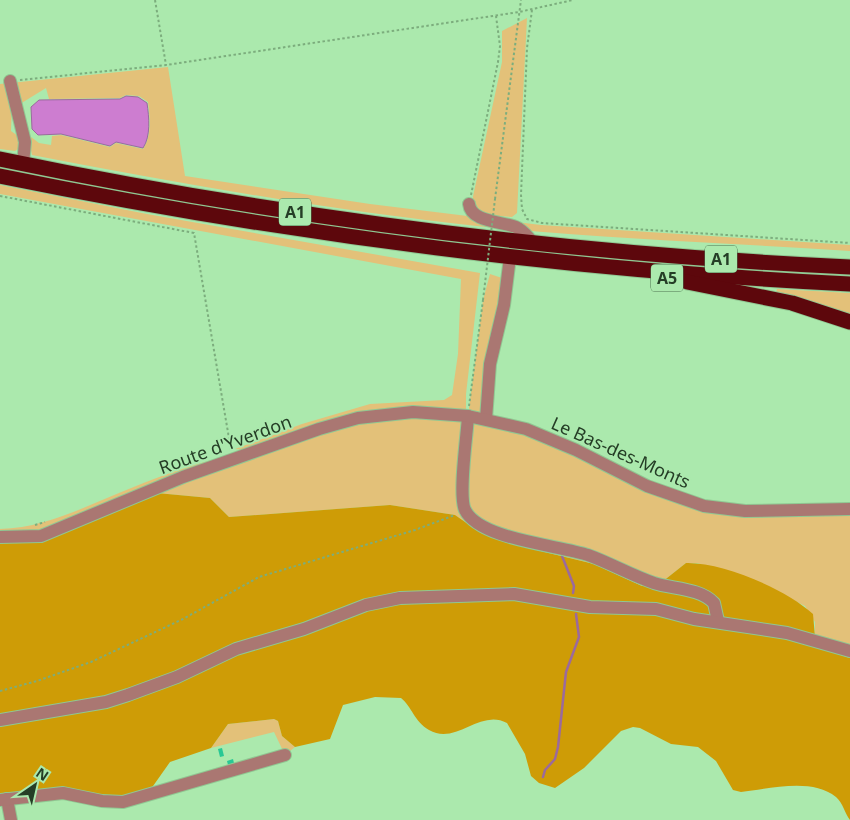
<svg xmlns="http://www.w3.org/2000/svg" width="850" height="820" font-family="'Noto Sans',sans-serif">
	<rect width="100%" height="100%" fill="#abe9ad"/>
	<g fill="#e3c179">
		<path d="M527 18 517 213 512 217 482 215 472 201 502 62V31Z"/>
		<path d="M168 67 185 176 370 204 541 225 850 245V251C729 243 607 239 486 227 334 211 183 184 32 155L29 140 31 137 39 143 51 145 52 136 61 135 110 147 116 143 143 149C152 136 150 117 148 102L139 96 126 95 120 98 49 99 46 88 20 104 12 103 11 131 18 136 21 147 15 151 0 149V84Z"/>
		<path d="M0 185 147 214 480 273 466 394V411L396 409 244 450 235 449 302 424 370 404 444 400 452 395 458 354 461 279 0 194Z"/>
		<path d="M490 274 508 280 486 419 696 504 850 509V658L819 648 815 637V622L805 606 753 580 697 563H686L662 582 642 586 594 564 516 545 481 533 455 515 390 505 229 517 210 498 146 492 358 418 468 416 483 300Z"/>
		<path d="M777 289 850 293V316L776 293Z"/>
		<path d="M224 457 40 534 0 535V529C43 528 80 509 119 493 153 479 189 465 224 457Z"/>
		<path d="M274 719 278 721 282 736 295 747 285 755 274 732 211 748 228 724Z"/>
	</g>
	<path fill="#ce9c06" d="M146 492 210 498 229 517 390 505 455 515 481 533 516 545 594 564 642 586 662 582 686 563C722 562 786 589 813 614L815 637 819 648 850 658V820C845 814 843 803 836 797 812 777 769 789 741 792L733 790 716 761 698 747 671 744 640 728 633 727 621 731 584 768 555 788 539 783 531 776 525 754 507 723C480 708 456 746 429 730 414 721 412 707 401 698L375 697 343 705 330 739 295 747 282 736 278 721 274 719 228 724 211 748 170 762 146 796 123 802 63 793 0 799V538H42Z"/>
	<path fill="#cd7dd0" stroke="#9b6a9d" d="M126 96 138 97 147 103C149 117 151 136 143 148L116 142 110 146 61 134 38 135 32 129 31 107 39 100 120 99Z"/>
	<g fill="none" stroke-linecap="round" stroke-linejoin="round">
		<g stroke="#9b6a9d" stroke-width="2.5">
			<path d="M562 556 574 586 573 593"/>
			<path d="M543 777 545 770 555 759 558 747 566 672 579 637 576 614"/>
		</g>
	</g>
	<g fill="#29c895">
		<path d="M222 748 224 756 220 757 218 749Z"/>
		<path d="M233 759 234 763 228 765 227 761Z"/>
	</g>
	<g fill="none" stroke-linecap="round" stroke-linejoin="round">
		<g stroke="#90c792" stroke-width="14">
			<g id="minor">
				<path d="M10 81 25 142 23 164"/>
				<path d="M469 204C471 223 504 221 518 228 524 232 528 236 532 242"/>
				<path d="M468 416C467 436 458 495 465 510 480 540 559 545 588 555 610 563 631 575 654 583 673 589 700 588 714 603L718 621"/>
				<path d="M486 419 490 364 504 305 510 257"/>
				<path d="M0 537 41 536 183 477 319 429 358 418 413 412 468 416 526 429 576 450 647 486 704 506 745 511 850 509"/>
				<path d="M0 720 106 702 128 695 177 677 236 649 304 629 366 605 400 598 514 594 590 607 656 609 694 619 787 633 850 651"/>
				<path d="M7 799 11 820"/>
				<path d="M0 800 63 793 102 801 123 802 285 755"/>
			</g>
		</g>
		<g stroke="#90c792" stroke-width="17">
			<g id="highway">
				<path d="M0 159C280 217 564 254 850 267"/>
				<path d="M0 176C280 233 564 270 850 284"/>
				<path d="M687 282 792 303 850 322"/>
			</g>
		</g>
		<g stroke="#7cad7d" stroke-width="2" stroke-dasharray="2.5 2.5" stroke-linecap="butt">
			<path d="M155 0 166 65"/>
			<path d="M532 10 527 48 521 195 522 209 527 219 542 223 850 243"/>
			<path d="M20 80 166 65 519 12 573 0"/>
			<path d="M471 195 498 62 500 46 496 16"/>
			<path d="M0 196 194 233 231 450"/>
			<path d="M495 199 521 0"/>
			<path d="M469 406 483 300"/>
			<path d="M35 525 45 522"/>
			<path d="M0 691 37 681 91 662 183 619 259 577 415 530 455 515"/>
		</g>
		<use href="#minor" stroke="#aa7772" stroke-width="12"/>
		<use href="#highway" stroke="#5d070c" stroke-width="15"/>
		<path stroke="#7cad7d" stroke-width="2" stroke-dasharray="2.5 2.5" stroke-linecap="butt" d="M483 300 495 199"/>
	</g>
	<g text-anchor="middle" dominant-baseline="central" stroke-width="4" stroke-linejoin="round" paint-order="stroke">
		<g fill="#abe9ad" stroke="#4d714e" stroke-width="1">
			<rect x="279" y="198.5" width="32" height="27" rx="4"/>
			<rect x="705" y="245.5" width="32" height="27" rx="4"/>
			<rect x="651" y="264.5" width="32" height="27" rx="4"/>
		</g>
		<g font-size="16" font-weight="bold" fill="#253e26">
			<text x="295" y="212">A1</text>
			<text x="721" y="259">A1</text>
			<text x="667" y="278">A5</text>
		</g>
		<g font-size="18" fill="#253e26" stroke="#abe9ad">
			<text transform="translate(225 444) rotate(-20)">Route d'Yverdon</text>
			<text transform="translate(621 452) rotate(24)">Le Bas-des-Monts</text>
		</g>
	</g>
	<g transform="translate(35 785) rotate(34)" stroke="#abe9ad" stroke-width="4" paint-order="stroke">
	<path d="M0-4L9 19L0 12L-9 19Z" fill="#253e26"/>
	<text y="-8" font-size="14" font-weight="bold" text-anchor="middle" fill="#253e26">N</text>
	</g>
</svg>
